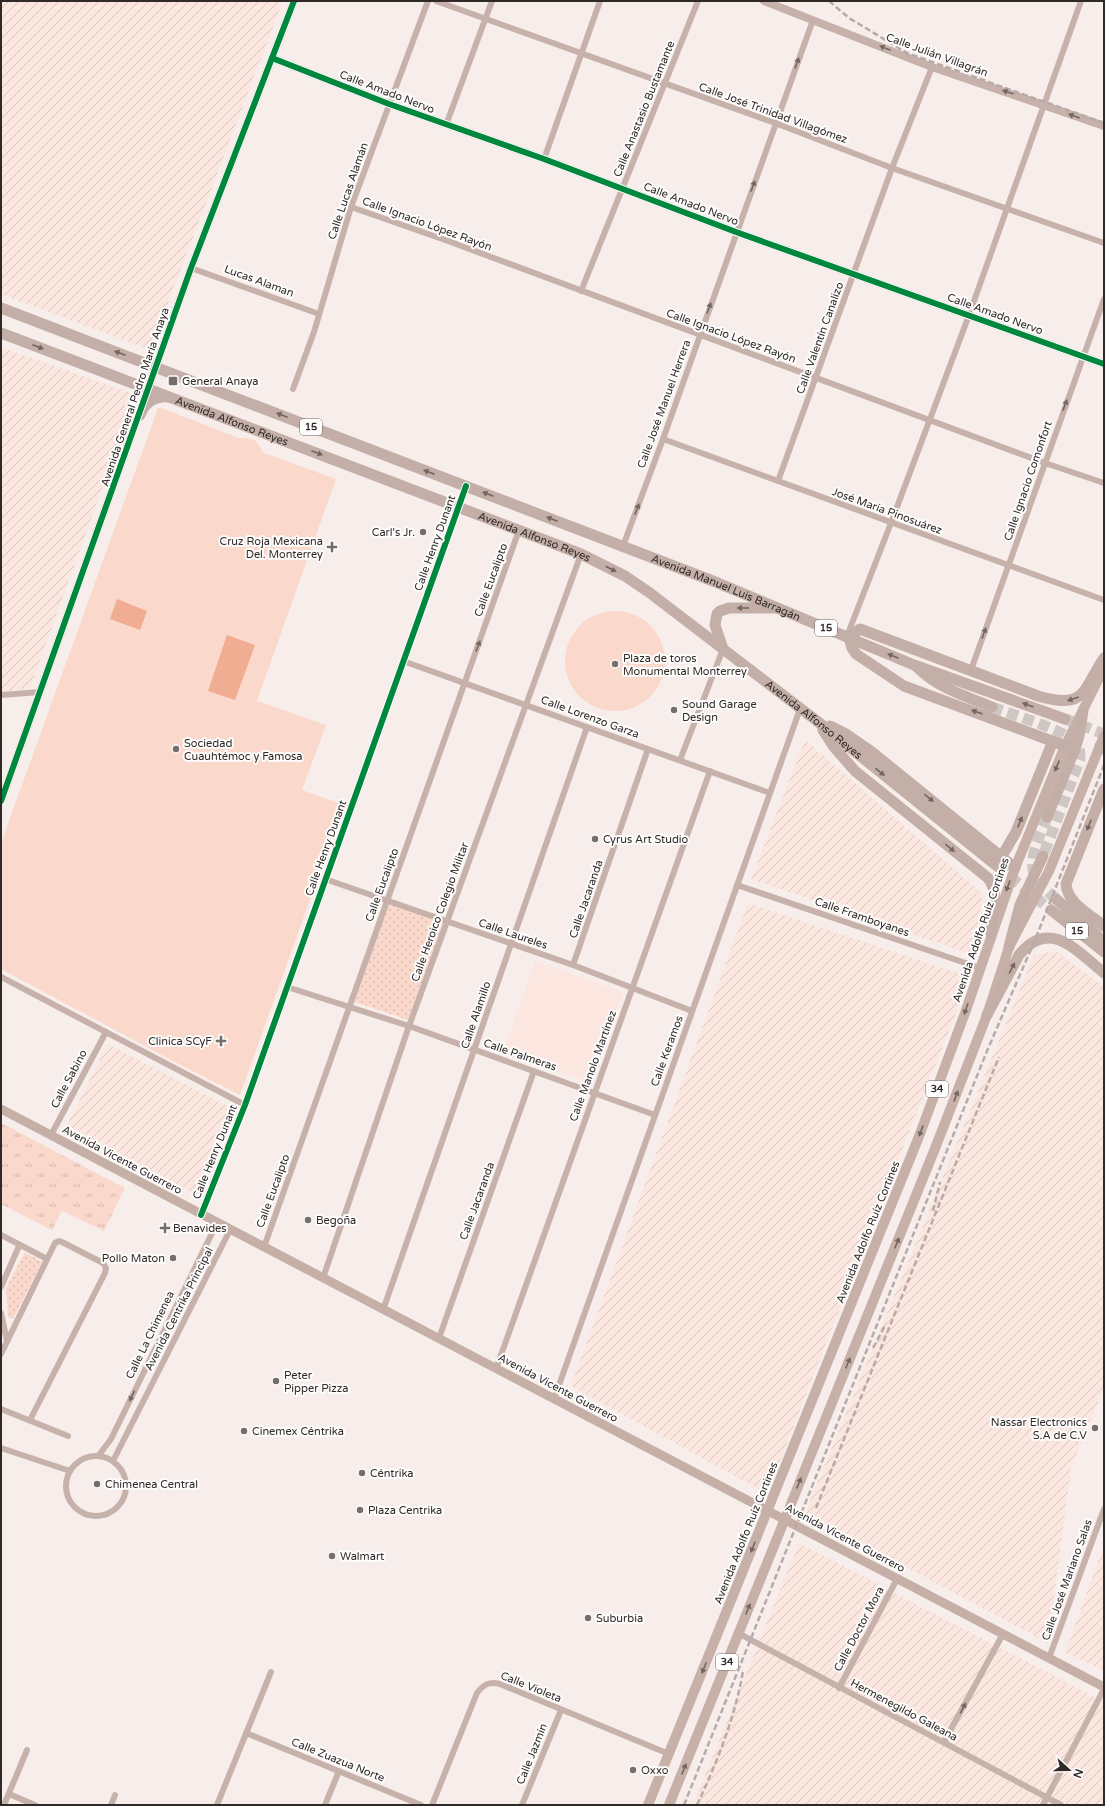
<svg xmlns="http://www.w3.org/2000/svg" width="1105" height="1806" font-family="'Varela Round',sans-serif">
	<defs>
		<pattern id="industrial-furrows" width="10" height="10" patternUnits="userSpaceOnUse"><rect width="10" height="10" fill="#fbe7df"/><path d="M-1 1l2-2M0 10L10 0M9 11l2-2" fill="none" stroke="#d8c6bf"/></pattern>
		<pattern id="grass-tufts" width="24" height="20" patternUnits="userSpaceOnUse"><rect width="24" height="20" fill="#fad8cb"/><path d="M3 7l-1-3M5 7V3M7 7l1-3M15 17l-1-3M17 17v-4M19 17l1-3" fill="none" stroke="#d7b9ae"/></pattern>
		<pattern id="park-dots" width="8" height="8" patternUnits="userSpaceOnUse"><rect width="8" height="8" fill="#fad8cb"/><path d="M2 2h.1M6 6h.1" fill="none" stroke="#d7b9ae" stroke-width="1.8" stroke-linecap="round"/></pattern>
	</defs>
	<rect width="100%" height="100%" fill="#f7eeeb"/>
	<path fill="#fbe7df" d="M535 961 623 992 591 1083 503 1051Z"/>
	<g fill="url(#industrial-furrows)">
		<path d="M1 1H283L150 350 1 294Z"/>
		<path d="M1 347 136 395 30 688 1 692Z"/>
		<path d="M805 740 983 894 973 955 751 879Z"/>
		<path d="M748 903 970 977 767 1494 571 1386Z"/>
		<path d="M1056 951 1104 987V1388L1071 1467 1048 1643 805 1513 1034 955Z"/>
		<path d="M108 1044 229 1107 197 1195 67 1125Z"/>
		<path d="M799 1543 1104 1702V1805H693Z"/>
		<path d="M1104 1546V1671L1065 1652Z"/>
	</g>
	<path fill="url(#grass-tufts)" d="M1 1123 125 1188 104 1231 62 1211 52 1230 1 1204Z"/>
	<g fill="url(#park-dots)">
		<path d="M389 903 444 924 408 1020 354 1002Z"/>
		<path d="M25 1252 42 1262 13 1319 8 1317 6 1288Z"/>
	</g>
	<g fill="#fad8cb">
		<path d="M158 408H161L239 438H248L256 441 264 453 336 479 257 701 326 725 302 790 344 805 240 1095 171 1060 1 969V843Z"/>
		<circle cx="615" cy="661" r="50"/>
	</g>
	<g fill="#f1ad91">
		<path d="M117 599 147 611 140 630 110 619Z"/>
		<path d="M227 635 255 645 235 700 208 691Z"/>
	</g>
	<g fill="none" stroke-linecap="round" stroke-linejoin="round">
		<g stroke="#cfc7c4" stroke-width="11" stroke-dasharray="11 5.5" stroke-linecap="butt">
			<path d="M992 707C1010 714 1066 730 1077 744 1080 748 1080 753 1080 759L1043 856"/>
			<path d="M1065 719 1104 734"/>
			<path d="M1047 817C1041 834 1026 860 1036 878 1041 886 1049 893 1056 899"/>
			<path d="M997 866 1051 910"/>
		</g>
		<g stroke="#c6b2aa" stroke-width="6">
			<path d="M436 1 775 123 892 168 1104 243"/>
			<path d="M446 125 492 1"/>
			<path d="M544 159 600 1"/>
			<path d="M351 207 448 241 1045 463 1104 483"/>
			<path d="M191 268 319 314"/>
			<path d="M581 291 698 1"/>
			<path d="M293 389 314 332 351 207 428 1"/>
			<path d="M663 439 1104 600"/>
			<path d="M778 481 892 168 932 67"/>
			<path d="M623 546 663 439 813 20"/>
			<path d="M847 636 891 523 969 315 1081 1"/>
			<path d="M403 661 770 793"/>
			<path d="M971 670 1104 299"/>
			<path d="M1 695 40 692"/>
			<path d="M680 760 723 649"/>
			<path d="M325 879 573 965 692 1011"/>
			<path d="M737 885 980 968"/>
			<path d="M573 965 648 749"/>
			<path d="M1 977 245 1105"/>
			<path d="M287 987 409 1026 655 1115"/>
			<path d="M51 1135 106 1032"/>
			<path d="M201 1215 245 1105 466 486"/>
			<path d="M1 1235 47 1259"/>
			<path d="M264 1247 519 530"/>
			<path d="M323 1278 409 1026 581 554"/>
			<path d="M1 1287 19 1246"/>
			<path d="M383 1310 587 727"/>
			<path d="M1 1313 7 1341"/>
			<path d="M439 1338 534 1071"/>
			<path d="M1 1354 55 1243 59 1241 62 1242 103 1263 106 1268 105 1273 30 1420"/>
			<path d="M496 1369 710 771"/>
			<path d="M554 1399 800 709"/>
			<path d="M1 1409 68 1436"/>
			<path d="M1 1448 70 1471"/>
			<path d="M99 1455 111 1439 217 1223"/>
			<circle cx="96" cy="1486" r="30"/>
			<path d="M113 1461 230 1230"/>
			<path d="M738 1633 1061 1805"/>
			<path d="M1049 1658 1104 1509"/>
			<path d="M839 1688 897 1579"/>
			<path d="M246 1733 421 1805"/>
			<path d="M944 1742 1003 1634"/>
			<path d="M9 1794 35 1805"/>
			<path d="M4 1805 27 1750"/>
			<path d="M111 1805 115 1795"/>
			<path d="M217 1805 271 1672"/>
			<path d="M325 1805 339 1771"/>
			<path d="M432 1805 477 1693C483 1685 489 1681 500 1684L669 1754"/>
			<path d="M522 1805 561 1710"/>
			<path d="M1043 1805 1104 1689"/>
		</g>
		<g stroke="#c6b2aa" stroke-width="8">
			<path d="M764 1 932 67 1104 126"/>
			<path d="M272 58 389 104 544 159 736 232 1104 364"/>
			<path d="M1 801 191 268 294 1"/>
		</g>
		<path stroke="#c5afa7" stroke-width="9" d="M1 1109 1104 1687"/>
		<g stroke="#c6b0a7" stroke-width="10">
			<path d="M648 1805 918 1139 965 1013 1015 868 1065 746 1104 668"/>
			<path d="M669 1805 936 1146 987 1015 1009 947 1049 871 1104 736"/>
		</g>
		<g stroke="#c3afa7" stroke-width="11">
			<path id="s1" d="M1 308 713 581 914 665 1065 719"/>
			<path id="s2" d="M1 333 581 554 625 576 650 593 817 721 997 866"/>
			<path d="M140 415C145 402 156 395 169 397"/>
			<path d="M723 649 715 625 717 614 720 611 729 608H776"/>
			<path d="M917 667C938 688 965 696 992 707"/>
			<path d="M830 726 846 734 872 752 1015 868"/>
			<path d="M823 730 834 747 855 771 988 878C1000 893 993 915 991 933"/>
			<path d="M1065 746 904 686 856 654 852 648 849 637 860 629 1038 696C1086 710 1082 691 1104 658"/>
			<path d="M1100 746 1104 749"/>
			<path d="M1104 789 1066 884C1067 903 1091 915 1104 926"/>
			<path d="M1047 817 1075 749 1079 736 1083 711"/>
			<path d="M1002 856 1016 832 1053 741"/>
			<path d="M1056 899 1097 935 1104 949"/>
			<path d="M1051 910 1104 952"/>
			<path d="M1009 947 1020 905 1043 856"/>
			<path d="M987 1015 1019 955C1049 917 1077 951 1104 973"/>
		</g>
		<g stroke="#b7aba7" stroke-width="2.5" stroke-dasharray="6 3" stroke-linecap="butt">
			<path d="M829 1 849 18 907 53 1104 123"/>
			<path d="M933 1211 940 1182"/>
			<path d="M873 1348 886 1324"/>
			<path d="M816 1508 999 1057"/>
			<path d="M684 1805 987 1051 1035 940 1104 765"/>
			<path d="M697 1805C717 1762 735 1718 743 1671"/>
		</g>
		<g stroke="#fdfdfd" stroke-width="8">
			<g id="cycleway">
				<path d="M272 58 389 104 544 159 736 232 1104 364"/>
				<path d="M1 801 191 268 294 1"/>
				<path d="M201 1215 245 1105 466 486"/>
			</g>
		</g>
		<use href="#cycleway" stroke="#00873e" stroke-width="6"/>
	</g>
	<defs><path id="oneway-solid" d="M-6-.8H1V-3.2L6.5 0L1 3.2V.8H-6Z"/></defs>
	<g fill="#746761">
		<use href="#oneway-solid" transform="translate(885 48) rotate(-158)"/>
		<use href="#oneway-solid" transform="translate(797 63) rotate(-70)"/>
		<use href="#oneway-solid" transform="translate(1008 92) rotate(-161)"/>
		<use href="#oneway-solid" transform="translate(1074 116) rotate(-160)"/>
		<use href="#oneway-solid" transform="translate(753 186) rotate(-70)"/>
		<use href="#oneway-solid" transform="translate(709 308) rotate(-70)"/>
		<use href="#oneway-solid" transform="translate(1065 405) rotate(-70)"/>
		<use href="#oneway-solid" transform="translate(637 509) rotate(-69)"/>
		<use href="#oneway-solid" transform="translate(984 633) rotate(-70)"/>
		<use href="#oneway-solid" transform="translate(478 646) rotate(-70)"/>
		<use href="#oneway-solid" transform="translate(132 1396) rotate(116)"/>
		<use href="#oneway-solid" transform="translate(963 1708) rotate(-62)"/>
	</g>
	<g fill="#736560">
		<use href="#oneway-solid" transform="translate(38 347) rotate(21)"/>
		<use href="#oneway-solid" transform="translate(120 353) rotate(-159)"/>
		<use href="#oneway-solid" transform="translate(282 415) rotate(-159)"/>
		<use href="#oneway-solid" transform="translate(317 453) rotate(21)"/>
		<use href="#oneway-solid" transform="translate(429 472) rotate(-159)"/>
		<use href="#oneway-solid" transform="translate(488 494) rotate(-159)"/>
		<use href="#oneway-solid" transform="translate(552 519) rotate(-159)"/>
		<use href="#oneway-solid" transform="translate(611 569) rotate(28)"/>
		<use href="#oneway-solid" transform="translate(743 608) rotate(-180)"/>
		<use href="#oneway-solid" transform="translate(893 656) rotate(-157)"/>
		<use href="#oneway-solid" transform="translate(1073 699) rotate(161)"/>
		<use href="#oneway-solid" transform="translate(1028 705) rotate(-160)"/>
		<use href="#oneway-solid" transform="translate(977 712) rotate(-160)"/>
		<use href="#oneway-solid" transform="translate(880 772) rotate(39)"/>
		<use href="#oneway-solid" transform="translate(929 798) rotate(39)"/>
		<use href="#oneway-solid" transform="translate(1020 822) rotate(-68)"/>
		<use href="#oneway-solid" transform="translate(1089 825) rotate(112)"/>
		<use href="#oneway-solid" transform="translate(950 848) rotate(39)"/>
		<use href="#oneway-solid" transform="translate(1012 968) rotate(-62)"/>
	</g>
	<g fill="#746660">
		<use href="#oneway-solid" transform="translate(1057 766) rotate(113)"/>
		<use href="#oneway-solid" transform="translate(1008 886) rotate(110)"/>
		<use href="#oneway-solid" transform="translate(966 1009) rotate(109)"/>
		<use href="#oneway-solid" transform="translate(956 1096) rotate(-69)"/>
		<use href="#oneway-solid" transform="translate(921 1131) rotate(110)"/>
		<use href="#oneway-solid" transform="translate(897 1243) rotate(-68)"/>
		<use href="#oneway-solid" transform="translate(848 1363) rotate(-68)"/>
		<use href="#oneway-solid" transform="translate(799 1483) rotate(-68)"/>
		<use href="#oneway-solid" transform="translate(753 1547) rotate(112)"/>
		<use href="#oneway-solid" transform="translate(748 1609) rotate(-68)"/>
		<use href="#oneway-solid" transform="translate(704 1668) rotate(112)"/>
		<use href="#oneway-solid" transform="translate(684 1769) rotate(-68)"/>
	</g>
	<g fill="#766e6b" stroke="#fdfdfd" stroke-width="1.5">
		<rect x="168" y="376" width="10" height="10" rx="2"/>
		<circle cx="423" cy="532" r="4"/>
		<path d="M330 541h4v4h4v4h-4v4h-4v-4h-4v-4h4z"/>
		<circle cx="615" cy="664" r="4"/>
		<circle cx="674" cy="710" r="4"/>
		<circle cx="176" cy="749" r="4"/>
		<circle cx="595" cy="839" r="4"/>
		<path d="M219 1035h4v4h4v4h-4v4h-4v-4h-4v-4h4z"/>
		<circle cx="308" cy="1220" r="4"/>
		<path d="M163 1222h4v4h4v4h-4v4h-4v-4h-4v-4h4z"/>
		<circle cx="173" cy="1258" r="4"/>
		<circle cx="276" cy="1381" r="4"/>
		<circle cx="1095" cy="1428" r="4"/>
		<circle cx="244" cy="1431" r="4"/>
		<circle cx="362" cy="1473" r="4"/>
		<circle cx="97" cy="1484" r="4"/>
		<circle cx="360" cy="1510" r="4"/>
		<circle cx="332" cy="1556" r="4"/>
		<circle cx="588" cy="1618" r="4"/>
		<circle cx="633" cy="1770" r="4"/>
	</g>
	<g text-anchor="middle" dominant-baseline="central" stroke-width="4" stroke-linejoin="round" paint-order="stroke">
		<g fill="#fdfdfd" stroke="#6e6966" stroke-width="1">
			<rect x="300" y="419" width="22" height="16" rx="3"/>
			<rect x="815" y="620" width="22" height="16" rx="3"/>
			<rect x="1066" y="923" width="22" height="16" rx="3"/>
			<rect x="926" y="1081" width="22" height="16" rx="3"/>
			<rect x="716" y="1654" width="22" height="16" rx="3"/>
		</g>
		<g font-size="10" font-weight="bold" fill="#312926">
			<text x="311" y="427">15</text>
			<text x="826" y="628">15</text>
			<text x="1077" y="931">15</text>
			<text x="937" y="1089">34</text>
			<text x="727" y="1662">34</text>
		</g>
		<g font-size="11" fill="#312926" stroke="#fdfdfd">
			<text transform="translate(937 55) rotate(20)">Calle Julián Villagrán</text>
			<text transform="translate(387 92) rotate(21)">Calle Amado Nervo</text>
			<text transform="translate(644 109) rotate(-68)">Calle Anastasio Bustamante</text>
			<text transform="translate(773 113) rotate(20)">Calle José Trinidad Villagómez</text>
			<text transform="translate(348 191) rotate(-71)">Calle Lucas Alamán</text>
			<text transform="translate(691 204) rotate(21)">Calle Amado Nervo</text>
			<text transform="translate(427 224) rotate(20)">Calle Ignacio López Rayón</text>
			<text transform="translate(259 281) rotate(20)">Lucas Alaman</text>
			<text transform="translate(995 314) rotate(20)">Calle Amado Nervo</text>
			<text transform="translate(731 336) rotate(20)">Calle Ignacio López Rayón</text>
			<text transform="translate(820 338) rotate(-70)">Calle Valentín Canalizo</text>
			<text transform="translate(135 397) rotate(-71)">Avenida General Pedro María Anaya</text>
			<text transform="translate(664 404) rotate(-70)">Calle José Manuel Herrera</text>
			<text stroke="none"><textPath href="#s2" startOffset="247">Avenida Alfonso Reyes</textPath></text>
			<text transform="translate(1028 481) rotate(-71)">Calle Ignacio Comonfort</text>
			<text transform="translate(887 511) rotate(20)">José María Pinosuárez</text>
			<text stroke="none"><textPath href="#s2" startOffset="571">Avenida Alfonso Reyes</textPath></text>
			<text transform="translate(435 543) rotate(-70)">Calle Henry Dunant</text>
			<text transform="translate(491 580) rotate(-70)">Calle Eucalipto</text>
			<text stroke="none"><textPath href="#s1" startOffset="777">Avenida Manuel Luis Barragán</textPath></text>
			<text transform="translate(590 717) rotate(20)">Calle Lorenzo Garza</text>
			<text stroke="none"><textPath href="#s2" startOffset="907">Avenida Alfonso Reyes</textPath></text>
			<text transform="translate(326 848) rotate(-70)">Calle Henry Dunant</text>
			<text transform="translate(382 885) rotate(-70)">Calle Eucalipto</text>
			<text transform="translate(586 899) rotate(-71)">Calle Jacaranda</text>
			<text transform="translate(440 912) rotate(-70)">Calle Heroico Colegio Militar</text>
			<text transform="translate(862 917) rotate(19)">Calle Framboyanes</text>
			<text transform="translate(981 930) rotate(-71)">Avenida Adolfo Ruíz Cortines</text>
			<text transform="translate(513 934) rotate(19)">Calle Laureles</text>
			<text transform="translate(476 1015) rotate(-71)">Calle Alamillo</text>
			<text transform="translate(667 1051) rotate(-70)">Calle Keramos</text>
			<text transform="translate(520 1055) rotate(19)">Calle Palmeras</text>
			<text transform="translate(593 1066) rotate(-70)">Calle Manolo Martínez</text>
			<text transform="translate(69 1079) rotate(-62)">Calle Sabino</text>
			<text transform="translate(215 1152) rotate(-68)">Calle Henry Dunant</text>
			<text transform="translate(122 1160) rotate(28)">Avenida Vicente Guerrero</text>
			<text transform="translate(273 1191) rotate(-70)">Calle Eucalipto</text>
			<text transform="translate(477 1201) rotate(-70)">Calle Jacaranda</text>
			<text transform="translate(868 1232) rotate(-68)">Avenida Adolfo Ruíz Cortines</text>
			<text transform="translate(179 1309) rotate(-63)">Avenida Centrika Principal</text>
			<text transform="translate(150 1335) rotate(-64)">Calle La Chimenea</text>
			<text transform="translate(558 1388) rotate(28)">Avenida Vicente Guerrero</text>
			<text transform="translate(746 1533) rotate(-68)">Avenida Adolfo Ruíz Cortines</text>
			<text transform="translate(845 1538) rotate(28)">Avenida Vicente Guerrero</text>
			<text transform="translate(1067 1580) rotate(-70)">Calle José Mariano Salas</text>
			<text transform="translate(859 1629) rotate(-62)">Calle Doctor Mora</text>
			<text transform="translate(531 1687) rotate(22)">Calle Violeta</text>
			<text transform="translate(904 1710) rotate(28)">Hermenegildo Galeana</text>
			<text transform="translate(532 1754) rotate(-68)">Calle Jazmín</text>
			<text transform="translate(338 1760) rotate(22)">Calle Zuazua Norte</text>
		</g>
		<g font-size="11" fill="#312926" stroke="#fdfdfd" text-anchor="start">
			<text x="182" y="381">General Anaya</text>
			<text x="415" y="532" text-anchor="end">Carl's Jr.</text>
			<text x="323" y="541" text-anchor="end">Cruz Roja Mexicana<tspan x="323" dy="13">Del. Monterrey</tspan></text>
			<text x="623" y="658">Plaza de toros<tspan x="623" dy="13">Monumental Monterrey</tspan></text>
			<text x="682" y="704">Sound Garage<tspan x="682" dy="13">Design</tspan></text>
			<text x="184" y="743">Sociedad<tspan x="184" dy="13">Cuauhtémoc y Famosa</tspan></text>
			<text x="603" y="839">Cyrus Art Studio</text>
			<text x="212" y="1041" text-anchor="end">Clinica SCyF</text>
			<text x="316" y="1220">Begoña</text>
			<text x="173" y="1228">Benavides</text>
			<text x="165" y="1258" text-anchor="end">Pollo Maton</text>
			<text x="284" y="1375">Peter<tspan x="284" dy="13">Pipper Pizza</tspan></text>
			<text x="1087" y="1422" text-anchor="end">Nassar Electronics<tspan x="1087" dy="13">S.A de C.V</tspan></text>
			<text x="252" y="1431">Cinemex Céntrika</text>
			<text x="370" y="1473">Céntrika</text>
			<text x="105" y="1484">Chimenea Central</text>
			<text x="368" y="1510">Plaza Centrika</text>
			<text x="340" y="1556">Walmart</text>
			<text x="596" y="1618">Suburbia</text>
			<text x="641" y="1770">Oxxo</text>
		</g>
	</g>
	<rect width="1105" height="1806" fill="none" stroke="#312926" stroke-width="4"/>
	<g transform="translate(1069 1770) rotate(111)" stroke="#fdfdfd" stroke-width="3" paint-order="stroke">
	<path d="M0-3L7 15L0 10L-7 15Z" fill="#312926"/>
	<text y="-6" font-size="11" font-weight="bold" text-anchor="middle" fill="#312926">N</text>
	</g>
</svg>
